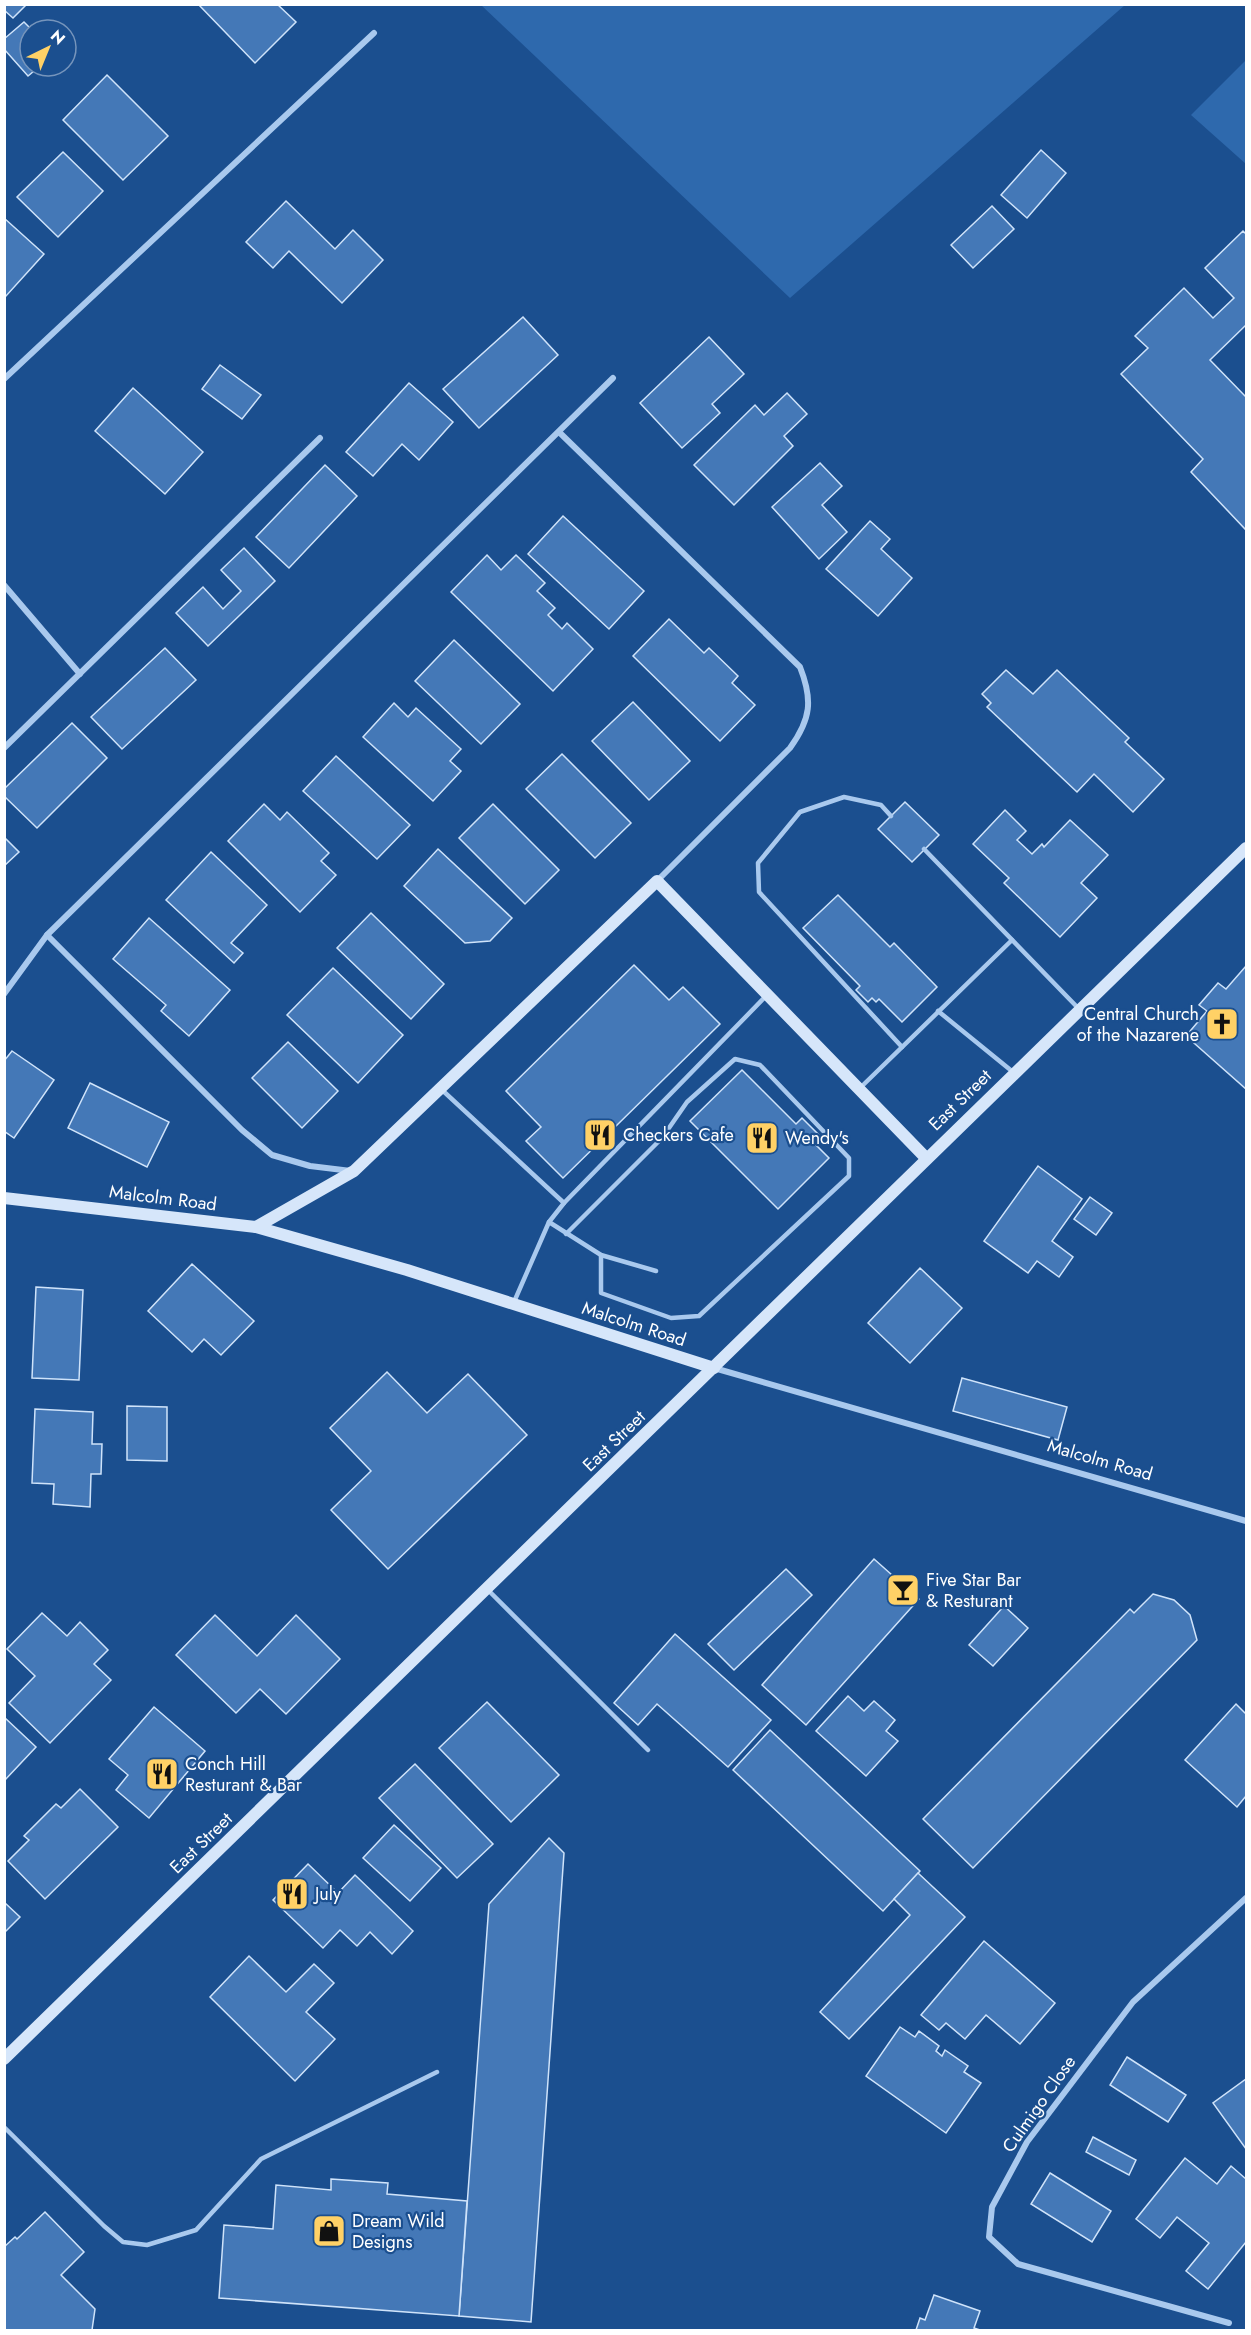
<svg xmlns="http://www.w3.org/2000/svg" width="1251" height="2335" font-family="Jost,sans-serif">
	<rect width="100%" height="100%" fill="#1b4f8f"/>
	<g fill="#2e69ad">
		<path d="M481 5H1125L790 298Z"/>
		<path d="M1246 60V164L1191 115Z"/>
	</g>
	<g fill="#4478b7" stroke="#cfe3fa" stroke-width="1.5">
		<path d="M4 4H27L13 18 4 10Z"/>
		<path d="M198 4H277L296 22 255 63Z"/>
		<path d="M24 22 32 30 30 66H40L28 76 4 49V39Z"/>
		<path d="M107 75 168 136 123 180 63 120Z"/>
		<path d="M1041 150 1066 173 1027 218 1001 195Z"/>
		<path d="M63 152 103 191 58 237 17 197Z"/>
		<path d="M286 201 335 249 353 230 383 260 342 303 289 251 273 268 246 242Z"/>
		<path d="M992 206 1014 229 973 268 951 245Z"/>
		<path d="M4 218 44 254 6 296 4 294Z"/>
		<path d="M1243 231 1246 234V325L1210 360 1246 397V530L1191 472 1203 459 1121 374 1148 348 1135 336 1184 288 1213 318 1234 298 1205 268Z"/>
		<path d="M523 317 558 355 479 428 443 389Z"/>
		<path d="M709 337 744 374 712 404 720 413 682 448 640 403Z"/>
		<path d="M220 365 261 395 242 419 202 389Z"/>
		<path d="M409 383 453 422 419 460 402 444 373 476 346 452Z"/>
		<path d="M133 388 203 452 165 494 95 431Z"/>
		<path d="M787 393 807 414 784 436 793 446 734 505 694 465 755 405 764 415Z"/>
		<path d="M820 463 842 486 822 505 847 532 819 559 772 507Z"/>
		<path d="M325 465 357 496 289 568 256 537Z"/>
		<path d="M563 516 644 591 609 629 528 554Z"/>
		<path d="M870 521 890 539 881 549 912 578 878 616 826 569Z"/>
		<path d="M244 548 275 581 208 646 176 613 203 587 223 609 241 591 221 570Z"/>
		<path d="M487 555 501 570 516 555 545 583 537 591 555 608 548 615 562 629 567 623 593 649 553 691 451 592Z"/>
		<path d="M669 619 704 653 709 648 738 676 732 683 755 705 720 741 633 656Z"/>
		<path d="M454 640 520 704 481 744 415 681Z"/>
		<path d="M165 648 196 680 122 749 91 717Z"/>
		<path d="M1006 670 1033 694 1057 670 1129 738 1125 742 1164 779 1133 812 1094 774 1077 792 987 707 991 703 982 694Z"/>
		<path d="M633 702 690 761 649 800 592 741Z"/>
		<path d="M394 703 408 717 416 708 461 749 450 761 461 771 433 801 363 737Z"/>
		<path d="M72 723 107 758 37 828 4 796V789Z"/>
		<path d="M562 754 631 823 595 858 526 789Z"/>
		<path d="M336 756 410 825 377 859 303 791Z"/>
		<path d="M905 802 939 835 912 862 878 829Z"/>
		<path d="M264 804 280 820 287 812 329 853 321 861 336 875 300 912 228 841Z"/>
		<path d="M493 804 559 870 525 904 459 838Z"/>
		<path d="M1005 810 1026 831 1017 840 1032 854 1042 844 1044 847 1070 820 1108 855 1081 883 1097 898 1060 937 1004 883 1009 878 973 844Z"/>
		<path d="M4 837 19 852 4 866Z"/>
		<path d="M438 849 512 918 490 941 465 943 404 886Z"/>
		<path d="M211 852 267 905 231 943 243 953 234 963 166 900Z"/>
		<path d="M838 895 890 947 894 943 937 987 902 1022 879 999 876 1002 872 998 868 1002 856 990 860 986 803 928Z"/>
		<path d="M371 913 444 984 411 1019 337 948Z"/>
		<path d="M149 918 230 990 189 1036 161 1011 166 1005 113 959Z"/>
		<path d="M634 965 669 1000 683 987 720 1024 563 1178 526 1141 541 1127 506 1091Z"/>
		<path d="M1246 966V1089L1186 1036 1207 1011 1199 1005 1218 983 1226 989Z"/>
		<path d="M333 968 403 1035 358 1083 287 1015Z"/>
		<path d="M288 1042 338 1091 302 1128 252 1078Z"/>
		<path d="M12 1051 54 1080 14 1138 4 1131V1061Z"/>
		<path d="M742 1070 796 1124 802 1118 819 1135 812 1141 829 1158 778 1209 690 1121Z"/>
		<path d="M90 1083 169 1122 147 1167 68 1128Z"/>
		<path d="M1038 1166 1082 1199 1052 1241 1073 1257 1059 1277 1037 1261 1028 1273 984 1241Z"/>
		<path d="M1090 1197 1112 1213 1096 1235 1074 1219Z"/>
		<path d="M192 1264 254 1321 221 1355 204 1339 192 1352 148 1311Z"/>
		<path d="M920 1268 962 1308 910 1363 868 1323Z"/>
		<path d="M36 1287 83 1290 79 1380 32 1378Z"/>
		<path d="M387 1372 427 1413 468 1374 527 1435 388 1569 331 1510 371 1471 330 1428Z"/>
		<path d="M962 1378 1067 1407 1058 1440 953 1411Z"/>
		<path d="M127 1406 167 1407V1461L127 1460Z"/>
		<path d="M35 1409 93 1412 92 1444H102L101 1474H91L90 1507 53 1504 54 1484 32 1483Z"/>
		<path d="M874 1559 919 1599 806 1725 762 1685Z"/>
		<path d="M786 1569 812 1595 734 1670 708 1644Z"/>
		<path d="M1153 1594 1174 1600 1190 1615 1197 1640 973 1868 923 1819 1130 1609 1134 1613Z"/>
		<path d="M1004 1606 1028 1628 993 1666 969 1645Z"/>
		<path d="M42 1613 67 1636 80 1622 108 1650 94 1664 111 1680 50 1743 9 1703 35 1676 7 1649Z"/>
		<path d="M215 1615 257 1656 296 1615 340 1659 286 1714 260 1689 236 1713 176 1655Z"/>
		<path d="M675 1634 771 1720 728 1767 657 1704 638 1725 614 1703Z"/>
		<path d="M848 1696 864 1711 874 1701 895 1720 886 1731 898 1741 866 1776 816 1731Z"/>
		<path d="M487 1702 559 1775 511 1822 439 1748Z"/>
		<path d="M1236 1704 1246 1714V1796L1237 1807 1185 1760Z"/>
		<path d="M154 1707 205 1751 149 1818 116 1790 128 1775 109 1759Z"/>
		<path d="M4 1717 36 1747 4 1781Z"/>
		<path d="M770 1730 920 1871 883 1911 733 1770Z"/>
		<path d="M415 1764 493 1844 457 1878 379 1798Z"/>
		<path d="M80 1789 118 1827 45 1899 8 1861 29 1840 24 1836 56 1804 61 1808Z"/>
		<path d="M394 1825 441 1868 410 1901 363 1858Z"/>
		<path d="M549 1838 564 1853 531 2322 459 2316 489 1904Z"/>
		<path d="M308 1864 338 1893 355 1875 413 1931 392 1954 370 1932 357 1946 340 1930 323 1948 273 1900Z"/>
		<path d="M918 1873 965 1917 849 2039 820 2012 910 1915 894 1899Z"/>
		<path d="M4 1902 20 1917 4 1933Z"/>
		<path d="M984 1941 1055 2003 1020 2044 986 2015 965 2039 946 2023 939 2030 921 2015Z"/>
		<path d="M249 1956 286 1992 314 1964 334 1983 306 2012 335 2039 295 2081 210 1997Z"/>
		<path d="M900 2027 915 2037 919 2031 939 2046 936 2051 942 2056 945 2050 968 2066 964 2072 981 2083 946 2133 866 2076Z"/>
		<path d="M1127 2057 1186 2095 1168 2122 1110 2085Z"/>
		<path d="M1246 2079V2149L1213 2103Z"/>
		<path d="M1093 2137 1136 2160 1129 2175 1086 2152Z"/>
		<path d="M1185 2158 1217 2184 1231 2166 1246 2179V2242L1208 2289 1186 2271 1209 2243 1177 2217 1160 2238 1136 2219Z"/>
		<path d="M1050 2173 1111 2211 1092 2242 1031 2204Z"/>
		<path d="M331 2179 388 2183 387 2194 467 2201 459 2316 219 2298 224 2225 273 2229 276 2185 331 2190Z"/>
		<path d="M45 2212 84 2252 61 2275 95 2309 92 2330H4V2247L15 2237 17 2239Z"/>
		<path d="M934 2295 980 2311 974 2328 980 2330H916L920 2318 925 2320Z"/>
	</g>
	<g fill="none" stroke-linecap="round" stroke-linejoin="round">
		<g stroke="#a9c9ee" stroke-width="4.5">
			<path d="M891 816 881 805 844 797 800 812 758 863 759 892 902 1047"/>
			<path d="M924 849 1079 1009"/>
			<path d="M938 1011 1013 1072"/>
			<path d="M441 1089 564 1203"/>
			<path d="M859 1089 1012 940"/>
			<path d="M549 1222 601 1255 656 1271"/>
			<path d="M566 1234 662 1138 687 1102 735 1059 760 1065 849 1158V1176L699 1316 671 1318 601 1293V1255"/>
			<path d="M514 1302 549 1222 564 1203 767 995"/>
			<path d="M487 1589 648 1750"/>
			<path d="M4 2127 104 2226 123 2242 147 2245 196 2230 261 2159 437 2072"/>
		</g>
		<g stroke="#a9c9ee" stroke-width="6">
			<path d="M4 379 374 33"/>
			<path d="M559 432 800 667C813 700 811 719 790 748L657 881"/>
			<path d="M4 585 80 674"/>
			<path d="M4 748 320 438"/>
			<path d="M47 935 242 1130 272 1155 310 1166 351 1171"/>
			<path d="M4 994 47 935 613 378"/>
			<path d="M714 1368 1246 1521"/>
			<path d="M1229 2323 1018 2264 989 2237 992 2207 1027 2142 1133 2002 1246 1898"/>
		</g>
		<g stroke="#d6e6fa" stroke-width="12">
			<path d="M4 1198 256 1227 407 1270 714 1368"/>
			<path d="M256 1227 354 1171 657 881 926 1158"/>
			<path d="M4 2059 1246 848"/>
		</g>
	</g>
	<defs>
		<g id="church-square" transform="scale(1.725)"><rect x="-9" y="-9" width="18" height="18" rx="4" fill="#ffd166" stroke="#1b4f8f"/><path d="M-1.2-6h2.4v3.5h3.3v2.4h-3.3V6h-2.4V-.1h-3.3v-2.4h3.3Z" fill="#111"/></g>
		<g id="restaurant-square" transform="scale(1.725)"><rect x="-9" y="-9" width="18" height="18" rx="4" fill="#ffd166" stroke="#1b4f8f"/><path d="M-5-6h1v4h1v-4h1v4h1v-4h1v5L-1.5 .5V6h-2V.5L-5-1ZM5-6V6H3V1.5H1.5Q1.5-4 5-6Z" fill="#111"/></g>
		<g id="bar-square" transform="scale(1.725)"><rect x="-9" y="-9" width="18" height="18" rx="4" fill="#ffd166" stroke="#1b4f8f"/><path d="M-6-5H6L.8 .8V4.5H3.5V6h-7V4.5H-.8V.8Z" fill="#111"/></g>
		<g id="shop-square" transform="scale(1.725)"><rect x="-9" y="-9" width="18" height="18" rx="4" fill="#ffd166" stroke="#1b4f8f"/><path d="M-5-2.5h2.3a2.7 3.5 0 0 1 5.4 0H5L5.5 6h-11ZM-1.5-2.5h3a1.5 2.3 0 0 0-3 0Z" fill="#111"/></g>
	</defs>
	<g fill-rule="evenodd">
		<use href="#church-square" x="1222" y="1024"/>
		<use href="#restaurant-square" x="600" y="1135"/>
		<use href="#restaurant-square" x="762" y="1138"/>
		<use href="#bar-square" x="903" y="1590"/>
		<use href="#restaurant-square" x="162" y="1774"/>
		<use href="#restaurant-square" x="292" y="1894"/>
		<use href="#shop-square" x="329" y="2231"/>
	</g>
	<g text-anchor="middle" dominant-baseline="central" stroke-width="4.5" stroke-linejoin="round" paint-order="stroke">
		<g font-size="18" fill="#fff" stroke="#1b4f8f" text-anchor="start">
			<text x="1199" y="1014" text-anchor="end">Central Church<tspan x="1199" dy="21">of the Nazarene</tspan></text>
			<text x="623" y="1135">Checkers Cafe</text>
			<text x="785" y="1138">Wendy's</text>
			<text x="926" y="1580">Five Star Bar<tspan x="926" dy="21">&amp; Resturant</tspan></text>
			<text x="185" y="1764">Conch Hill<tspan x="185" dy="21">Resturant &amp; Bar</tspan></text>
			<text x="315" y="1894">July</text>
			<text x="352" y="2221">Dream Wild<tspan x="352" dy="21">Designs</tspan></text>
		</g>
		<g font-size="18" fill="#fff" stroke="#1b4f8f">
			<text transform="translate(960 1100) rotate(-44)">East Street</text>
			<text transform="translate(163 1198) rotate(7)">Malcolm Road</text>
			<text transform="translate(634 1324) rotate(18)">Malcolm Road</text>
			<text transform="translate(614 1441) rotate(-44)">East Street</text>
			<text transform="translate(1100 1460) rotate(16)">Malcolm Road</text>
			<text transform="translate(201 1843) rotate(-44)">East Street</text>
			<text transform="translate(1039 2104) rotate(-55)">Culmigo Close</text>
		</g>
	</g>
	<rect width="1251" height="2335" fill="none" stroke="#ffffff" stroke-width="12"/>
	<g transform="translate(48 48) rotate(43)"><circle r="28" fill="#1b4f8f" stroke="#7695bc" stroke-width="1.5"/>
	<path d="M0-4.5L10 22L0 15L-10 22Z" fill="#ffd166"/>
	<text y="-9" font-size="16" font-weight="bold" text-anchor="middle" fill="#ffffff">N</text>
	</g>
</svg>
